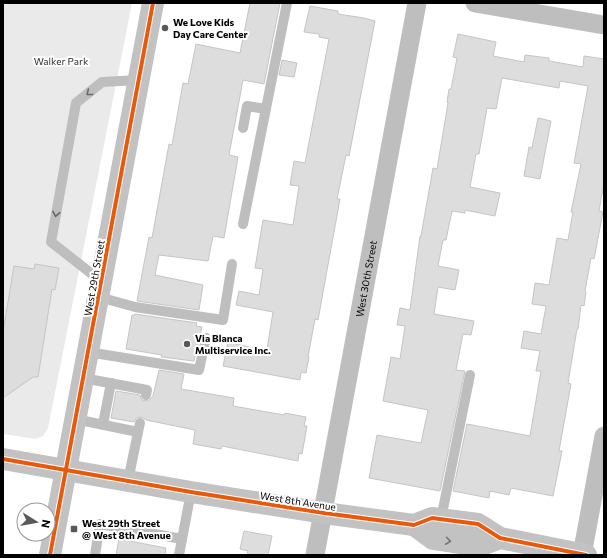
<svg xmlns="http://www.w3.org/2000/svg" width="607" height="558" font-family="Commissioner,sans-serif">
	<rect width="100%" height="100%" fill="#fff"/>
	<path fill="#eaeaea" d="M3 3H132L48 428 43 436 36 439 3 434Z"/>
	<g fill="#ddd" stroke="#c5c5c5">
		<path d="M250 3H280L264 84 243 80 229 155 238 157 224 238 213 236 208 261 159 255 155 275 203 285 199 310 137 301 149 237 152 238 169 144 172 145 183 83 188 84 196 44 240 53Z"/>
		<path d="M310 6 338 11V14L364 18 375 21 349 156 346 155 337 199H340L318 320 315 319 308 357H309L306 373 301 372 300 380 223 366 228 342 261 350V348L267 349 273 312 236 305 239 291 259 295 263 269 255 268 263 220 293 225 299 186 290 185 294 161 305 163 329 39 319 37V34L304 32Z"/>
		<path d="M458 34 496 42 493 56 524 62 525 55 549 58V61L583 67 584 56 604 59V182L599 211 603 212 594 259 591 258 585 291 586 292 584 306 581 305 578 329H577L568 383 571 384 559 451H562L553 496 511 488 509 495 490 491 489 498 453 491 467 424 530 436 541 371H536L540 351 521 348 524 331 541 334 546 306 532 304 535 283 549 285 557 238 568 240 573 212H571L581 164 574 163 588 86 560 81 559 88 502 78 496 109 487 108 479 154H476L470 187 500 193 495 216 465 210V213L452 211 446 240H443L438 266 459 270 455 290 438 287 434 314 474 321 471 335 463 334 456 370 465 371 440 491 369 478 377 435 421 443 428 410 383 401 391 357 400 359 405 326 397 325 400 308 410 310 420 236H421L433 168 437 169 448 103 447 102 449 89H451L457 58 453 57Z"/>
		<path d="M282 60 297 63 294 77 279 75Z"/>
		<path d="M538 118 551 121 540 179 524 176 529 147 532 148Z"/>
		<path d="M35 264 59 268 55 290 52 289 38 377H33L3 398V332L14 266 34 269Z"/>
		<path d="M135 314 197 323 196 326 202 327 194 361 161 357 162 355 126 349 132 315H134Z"/>
		<path d="M159 370 184 374 181 389 234 398 233 406 284 415 285 413 306 417 304 426H307L302 454 299 453 298 461 222 446 221 449 193 444 195 430 146 420 142 417 136 418 134 422 111 418 116 391 140 395 142 400 148 401 153 396Z"/>
		<path d="M244 531 272 536 268 555H247L248 551 240 549Z"/>
		<path d="M119 539 166 548 165 555H116Z"/>
	</g>
	<g fill="none" stroke-linecap="round" stroke-linejoin="round">
		<g stroke="#bebebe" stroke-width="10">
			<path d="M243 128 247 106 266 109"/>
			<path d="M243 224 287 3"/>
			<path d="M101 281 51 242 76 103 102 82 138 80"/>
			<path d="M99 297 135 307 223 320 232 264"/>
			<path d="M88 352 199 370 206 338"/>
			<path d="M83 378 147 390 146 395"/>
			<path d="M75 419 138 432 140 423"/>
			<path d="M103 424 111 383"/>
			<path d="M128 481 138 432"/>
			<path d="M441 519 470 375"/>
			<path d="M95 555 100 524 182 539"/>
			<path d="M179 555 191 492"/>
		</g>
		<g stroke="#bebebe" stroke-width="19">
			<path d="M475 3 604 25"/>
			<path id="s1" d="M315 555 417 3"/>
			<path d="M582 555 604 436"/>
		</g>
		<g stroke="#c2c2c2" stroke-width="22">
			<path d="M3 459 191 492 324 513 414 525 432 518 478 524 500 538 586 555"/>
			<path d="M414 525 433 539 479 546 500 538"/>
			<path d="M50 555 153 3"/>
		</g>
		<g stroke="#fff" stroke-width="6">
			<g id="cycleway">
				<path d="M3 459 191 492 324 513 414 525 432 518 478 524 500 538 586 555"/>
				<path d="M50 555 153 3"/>
			</g>
		</g>
		<use href="#cycleway" stroke="#e8590c" stroke-width="4"/>
	</g>
	<defs><path id="oneway-chevron" d="M-2-3.5L2.5 0L-2 3.5" fill="none" stroke-width="1.6" stroke-linecap="round" stroke-linejoin="round"/></defs>
	<g stroke="#686868">
		<use href="#oneway-chevron" transform="translate(89 93) rotate(141)"/>
		<use href="#oneway-chevron" transform="translate(56 214) rotate(100)"/>
	</g>
	<use stroke="#747474" href="#oneway-chevron" transform="translate(448 541) rotate(8)"/>
	<g fill="#595959" stroke="#fff" stroke-width="1.5">
		<circle cx="165" cy="28" r="4"/>
		<circle cx="187" cy="344" r="4"/>
		<rect x="70" y="525" width="8" height="8" rx="2"/>
	</g>
	<g text-anchor="middle" dominant-baseline="central" stroke-width="4" stroke-linejoin="round" paint-order="stroke">
		<g font-size="10" font-weight="bold" fill="#000" stroke="#fff" text-anchor="start">
			<text x="173" y="22">We Love Kids<tspan x="173" dy="12">Day Care Center</tspan></text>
			<text x="195" y="338">Via Blanca<tspan x="195" dy="12">Multiservice Inc.</tspan></text>
			<text x="82" y="523">West 29th Street<tspan x="82" dy="12">@ West 8th Avenue</tspan></text>
		</g>
		<g font-size="10" fill="#303030" stroke="#fff">
			<text x="61" y="61">Walker Park</text>
		</g>
		<g font-size="10" fill="#000" stroke="#fff">
			<text transform="translate(94 278) rotate(-80)">West 29th Street</text>
			<text stroke="none"><textPath href="#s1" startOffset="281">West 30th Street</textPath></text>
			<text transform="translate(298 501) rotate(9)">West 8th Avenue</text>
		</g>
	</g>
	<rect width="607" height="558" fill="none" stroke="#000000" stroke-width="8"/>
	<g transform="translate(36 522) rotate(101)"><circle r="19" fill="#ffffff" stroke="#999999"/>
	<path d="M0-3L7 15L0 10L-7 15Z" fill="#595959"/>
	<text y="-6" font-size="11" font-weight="bold" text-anchor="middle" fill="#000000">N</text>
	</g>
</svg>
